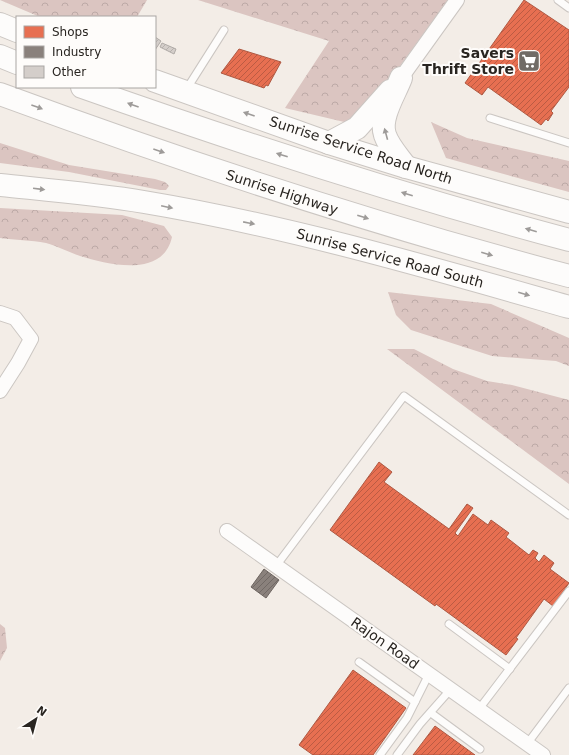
<svg xmlns="http://www.w3.org/2000/svg" width="569" height="755" font-family="'DejaVu Sans',sans-serif">
	<defs>
		<pattern id="forest-crowns" width="20" height="18" patternUnits="userSpaceOnUse"><rect width="20" height="18" fill="#dbc5c1"/><path d="M2 6a3 3 0 1 1 6 0M12 15a3 3 0 1 1 6 0" fill="none" stroke="#bca9a6"/></pattern>
		<pattern id="shops-hatch" width="6" height="6" patternUnits="userSpaceOnUse"><rect width="6" height="6" fill="#e76f51"/><path d="M-1 1l2-2M0 6l6-6M5 7l2-2" fill="none" stroke="#bb5b43"/></pattern>
		<pattern id="industry-hatch" width="6" height="6" patternUnits="userSpaceOnUse"><rect width="6" height="6" fill="#8a817c"/><path d="M-1 1l2-2M0 6l6-6M5 7l2-2" fill="none" stroke="#716965"/></pattern>
		<pattern id="building-hatch" width="6" height="6" patternUnits="userSpaceOnUse"><rect width="6" height="6" fill="#d4ceca"/><path d="M-1 1l2-2M0 6l6-6M5 7l2-2" fill="none" stroke="#b6b1ad"/></pattern>
	</defs>
	<rect width="100%" height="100%" fill="#f3ede7"/>
	<g fill="url(#forest-crowns)">
		<path d="M0 0H147L137 17H40Z"/>
		<path d="M198 0H448L357 125 285 108 329 41Z"/>
		<path d="M431 122 467 138 569 161V192L446 158Z"/>
		<path d="M0 143 69 165 155 179 165 182 169 186 166 190H160L69 172 0 163Z"/>
		<path d="M0 208 122 215 164 226 172 237C163 278 109 265 80 256 69 252 57 246 46 243 31 240 15 240 0 238Z"/>
		<path d="M388 292 491 304 569 338V366L556 361 492 356 411 330 396 315Z"/>
		<path d="M387 349H414L453 369 487 381 512 385 569 400V484Z"/>
		<path d="M0 624 5 628 7 648 0 661Z"/>
	</g>
	<g fill="url(#shops-hatch)" stroke="#ae5943">
		<path d="M524 0 569 30V87L551 111 553 113 548 121 546 119 541 125 488 87 482 95 465 83Z"/>
		<path d="M239 49 281 62 268 86 266 85 264 88 221 73Z"/>
		<path d="M379 462 392 472 384 482 449 529 467 504 473 508 455 533 458 536 473 514 488 525 491 520 509 533 506 537 529 555 533 550 538 553 535 558 539 562 544 555 554 563 550 569 569 583 553 606 544 599 516 638 518 639 506 655 436 604 435 606 330 530Z"/>
		<path d="M353 670 406 708 373 755H313L299 745Z"/>
		<path d="M435 726 475 755H413Z"/>
	</g>
	<path fill="url(#industry-hatch)" stroke="#6d6561" d="M264 569 279 580 266 598 251 587Z"/>
	<g fill="url(#building-hatch)" stroke="#b0aba7">
		<path d="M155 37 161 41 155 50Z"/>
		<path d="M162 43 176 49 174 54 160 47Z"/>
	</g>
	<g fill="none" stroke-linecap="round" stroke-linejoin="round">
		<g stroke="#cbc6c2" stroke-width="9">
			<g id="lane">
				<path d="M558 0 569 8"/>
				<path d="M186 90 224 30"/>
				<path d="M490 118 569 143"/>
				<path d="M276 566 404 396 569 515"/>
				<path d="M449 624 510 669"/>
				<path d="M359 662 415 702"/>
				<path d="M479 709 569 591"/>
				<path d="M431 713 480 749"/>
				<path d="M527 744 569 688"/>
				<path d="M380 755 407 718 429 674"/>
				<path d="M397 755 420 724 451 689"/>
			</g>
		</g>
		<g stroke="#cbc6c2" stroke-width="16">
			<g id="street">
				<path d="M401 78 457 0"/>
				<path d="M0 313 15 318 31 339 18 363 0 391"/>
				<path d="M227 531 543 755"/>
			</g>
		</g>
		<g stroke="#cbc6c2" stroke-width="24">
			<g id="highway">
				<path d="M0 24 17 31"/>
				<path d="M0 56 17 63"/>
				<path d="M401 78C395 94 379 118 385 135 389 147 399 157 406 167"/>
				<path d="M155 81 329 143 406 167 569 212"/>
				<path d="M82 87C243 144 405 196 569 240"/>
				<path d="M0 94C187 163 376 225 569 276"/>
				<path d="M329 143 357 128 390 91"/>
				<path d="M0 185C48 190 96 194 144 202 288 226 428 267 569 307"/>
			</g>
		</g>
		<use href="#lane" stroke="#fdfcfb" stroke-width="7"/>
		<use href="#street" stroke="#fdfcfb" stroke-width="14"/>
		<use href="#highway" stroke="#fdfcfb" stroke-width="22"/>
	</g>
	<defs><path id="oneway-solid" d="M-6-.8H1V-3.2L6.5 0L1 3.2V.8H-6Z"/></defs>
	<g fill="#9e9b99">
		<use href="#oneway-solid" transform="translate(133 105) rotate(-160)"/>
		<use href="#oneway-solid" transform="translate(37 107) rotate(20)"/>
		<use href="#oneway-solid" transform="translate(249 114) rotate(-161)"/>
		<use href="#oneway-solid" transform="translate(386 134) rotate(-105)"/>
		<use href="#oneway-solid" transform="translate(159 151) rotate(19)"/>
		<use href="#oneway-solid" transform="translate(282 155) rotate(-162)"/>
		<use href="#oneway-solid" transform="translate(39 189) rotate(7)"/>
		<use href="#oneway-solid" transform="translate(407 194) rotate(-163)"/>
		<use href="#oneway-solid" transform="translate(167 207) rotate(12)"/>
		<use href="#oneway-solid" transform="translate(363 217) rotate(17)"/>
		<use href="#oneway-solid" transform="translate(249 223) rotate(11)"/>
		<use href="#oneway-solid" transform="translate(531 230) rotate(-164)"/>
		<use href="#oneway-solid" transform="translate(487 254) rotate(16)"/>
		<use href="#oneway-solid" transform="translate(524 294) rotate(16)"/>
	</g>
	<defs>
		<g id="supermarket-square" transform="scale(1.15)"><rect x="-9" y="-9" width="18" height="18" rx="4" fill="#706b66" stroke="#fefcfa"/><path d="M-6-5.5h2.5l.6 2H6L4.5 2H-2.5L-4.4-4H-6ZM-1.5 3.2a1.3 1.3 0 1 0 .1 0ZM3 3.2a1.3 1.3 0 1 0 .1 0Z" fill="#fff"/></g>
	</defs>
	<g fill-rule="evenodd">
		<use href="#supermarket-square" x="529" y="61"/>
	</g>
	<g text-anchor="middle" dominant-baseline="central" stroke-width="4" stroke-linejoin="round" paint-order="stroke">
		<g font-size="14" font-weight="bold" fill="#292521" stroke="#fefcfa" text-anchor="end">
			<text x="514" y="53">Savers<tspan x="514" dy="16">Thrift Store</tspan></text>
		</g>
		<g font-size="14" fill="#292521" stroke="#fefcfa">
			<text transform="translate(361 150) rotate(18)">Sunrise Service Road North</text>
			<text transform="translate(282 192) rotate(18)">Sunrise Highway</text>
			<text transform="translate(390 258) rotate(15)">Sunrise Service Road South</text>
			<text transform="translate(385 643) rotate(35)">Rajon Road</text>
		</g>
	</g>
	<rect x="16" y="16" width="140" height="72" fill="#fefcfa" stroke="#a9a6a3"/>
	<rect x="24" y="26" width="20" height="12" fill="#e76f51" stroke="#a9a6a3"/>
	<text x="52" y="36" font-size="12" fill="#292521">Shops</text>
	<rect x="24" y="46" width="20" height="12" fill="#8a817c" stroke="#a9a6a3"/>
	<text x="52" y="56" font-size="12" fill="#292521">Industry</text>
	<rect x="24" y="66" width="20" height="12" fill="#d4ceca" stroke="#a9a6a3"/>
	<text x="52" y="76" font-size="12" fill="#292521">Other</text>
	<g transform="translate(36 719) rotate(36)" stroke="#fefcfa" stroke-width="3" paint-order="stroke">
	<path d="M0-3L7 15L0 10L-7 15Z" fill="#292521"/>
	<text y="-6" font-size="11" font-weight="bold" text-anchor="middle" fill="#292521">N</text>
	</g>
</svg>
